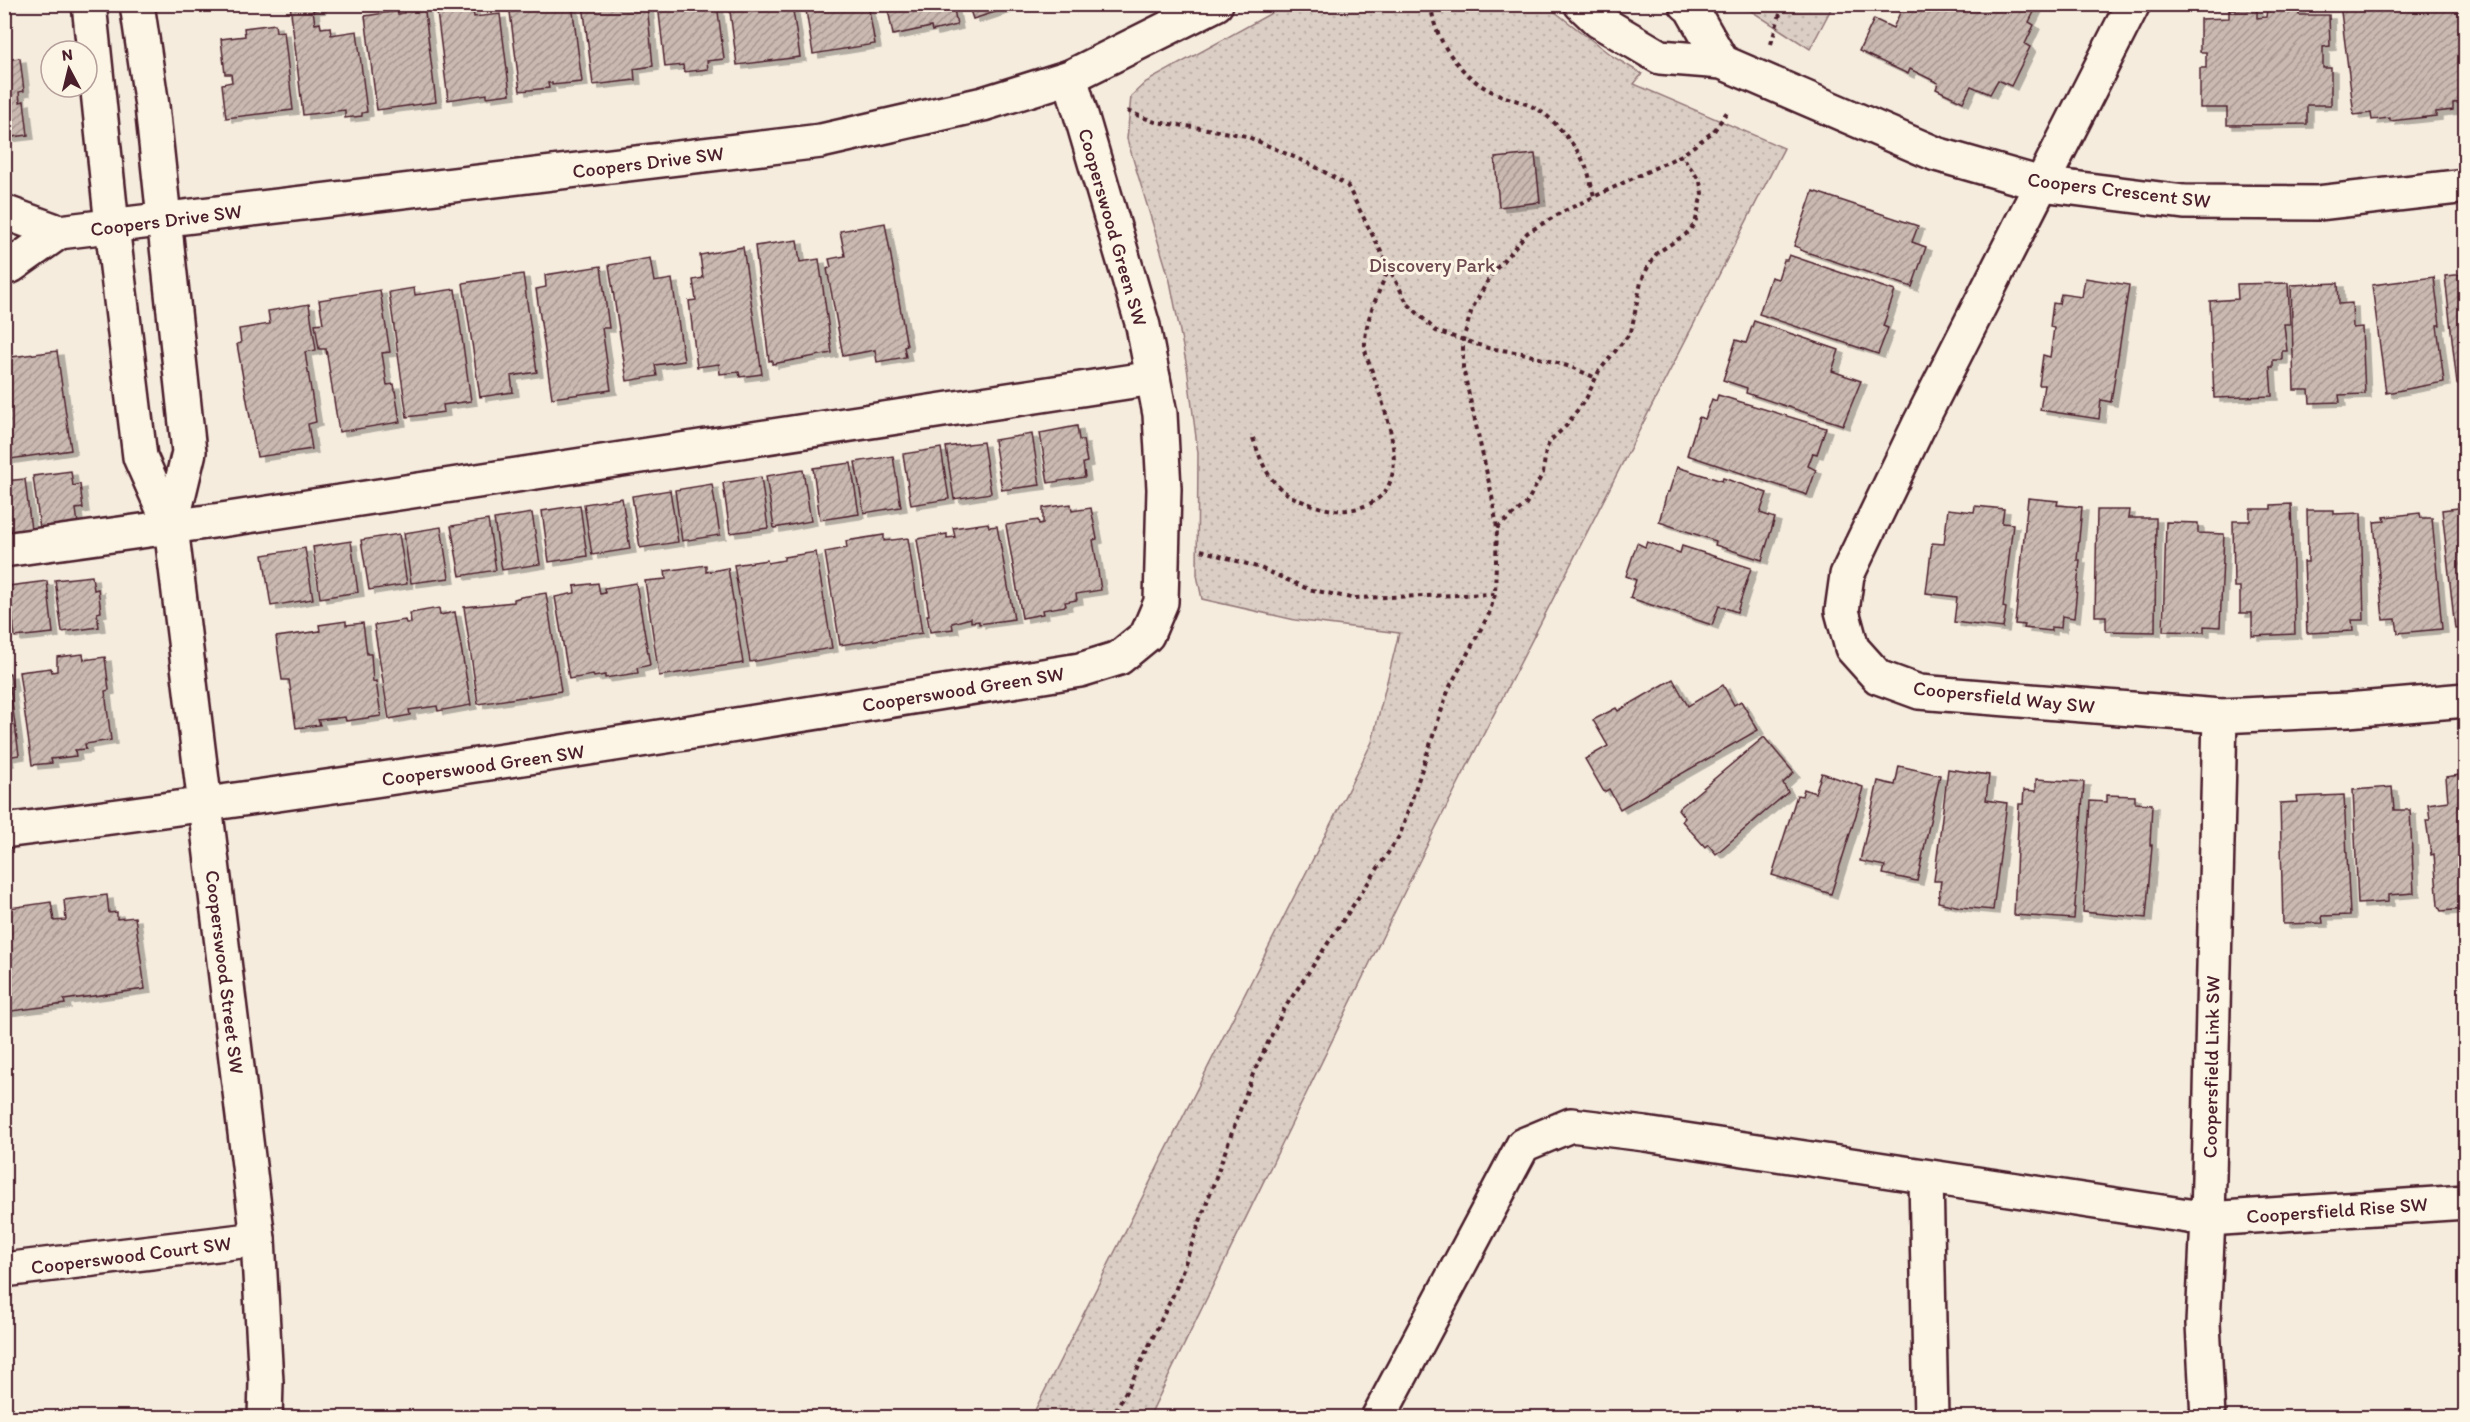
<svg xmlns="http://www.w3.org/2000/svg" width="2470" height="1422" font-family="Itim,sans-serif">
	<defs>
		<pattern id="park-dots" width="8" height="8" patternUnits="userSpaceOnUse" patternTransform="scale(1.5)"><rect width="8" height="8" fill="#dbcec4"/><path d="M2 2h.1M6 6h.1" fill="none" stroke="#bdb0a9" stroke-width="1.8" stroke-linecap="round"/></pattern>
		<pattern id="building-hatch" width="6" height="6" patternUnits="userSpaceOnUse" patternTransform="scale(1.5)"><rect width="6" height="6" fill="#cab9b1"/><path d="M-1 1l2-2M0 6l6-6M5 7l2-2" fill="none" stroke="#a69690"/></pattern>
		<filter id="shadow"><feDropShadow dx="6" dy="4" stdDeviation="0" flood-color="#0004"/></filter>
	</defs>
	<rect width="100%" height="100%" fill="#f5ecde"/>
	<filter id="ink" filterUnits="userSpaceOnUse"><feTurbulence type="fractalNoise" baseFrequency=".0167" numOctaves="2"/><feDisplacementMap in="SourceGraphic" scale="12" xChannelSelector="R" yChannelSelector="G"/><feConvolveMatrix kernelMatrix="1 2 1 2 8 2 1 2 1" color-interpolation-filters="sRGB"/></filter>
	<g filter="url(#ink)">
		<g fill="url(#park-dots)" stroke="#927678" stroke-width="1.5">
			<path d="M1286 5H1546L1612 56 1642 74 1634 84 1784 148 1434 831 1149 1417 1031 1418 1372 742 1399 633 1295 620 1202 599 1197 575 1198 453 1187 367 1170 281 1127 139 1131 96 1146 82Z"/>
			<path d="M1742 5H1833L1810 49Z"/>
		</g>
		<g fill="url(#building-hatch)" stroke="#4a1f2b" stroke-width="1.5" filter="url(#shadow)">
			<path d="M290 4H319L320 9 313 10 315 24 320 23 321 28 330 27 331 35 357 31 367 112 362 113V116L345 118V110L303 115Z"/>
			<path d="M403 4H424L436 102 377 110 365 16 398 11V14L404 13Z"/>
			<path d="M436 4 464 6 465 11 473 10 474 17 500 14 510 94 487 97V94L448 100Z"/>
			<path d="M535 4H572L582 82 552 85V83H548L549 88 520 91 510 12 535 8Z"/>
			<path d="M583 4H647L653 66 634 69 635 80 593 85Z"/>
			<path d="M658 4H717L724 59 707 61 708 69 684 72 683 65 665 67Z"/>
			<path d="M729 4H792L800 57 737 65Z"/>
			<path d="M805 4H868L875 44 813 54Z"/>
			<path d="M887 4H953L957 25 932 31 931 27 893 35Z"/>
			<path d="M968 4H1010L1011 7 973 19Z"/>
			<path d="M1904 4H2038L2029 22 2034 25 2025 44 2030 47 2011 86 1998 80 1990 94 1971 86 1963 102 1936 89 1938 83 1910 69 1908 74 1859 51 1874 19 1893 28Z"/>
			<path d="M2340 4H2460L2466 49V102L2453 103V110L2436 112V116L2390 121V118L2372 120 2371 113 2354 115Z"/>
			<path d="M2229 9H2257V18L2266 17 2267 9H2299V15H2329L2330 46 2323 47V68H2331V105H2307V124L2227 125V108H2200V68H2206V52H2200V19L2229 18Z"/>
			<path d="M275 24 276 32 284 31 293 110 226 118 222 84 232 82 231 74H225L221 39 245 36 244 28Z"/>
			<path d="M20 58 24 91 19 92 20 102 24 101 28 135 4 138V60Z"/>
			<path d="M1535 154 1540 202 1499 207 1495 158Z"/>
			<path d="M1813 191 1918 226 1912 242 1926 247 1912 287 1800 250V248L1794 246Z"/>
			<path d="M885 223 907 346 904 347 906 357 877 362 875 350 843 356 827 269 831 267 829 259 845 256 840 231Z"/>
			<path d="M797 240 800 262 819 259 832 353 772 364V360L769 361 755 246Z"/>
			<path d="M743 247 762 374 740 377 739 372 720 374 719 364 697 367 689 301 696 300 693 280 703 278 700 255Z"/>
			<path d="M1789 255 1895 291 1883 326 1888 328 1878 354 1759 314 1771 277 1778 279 1784 260H1787Z"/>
			<path d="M650 258 654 282 672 279 684 361 655 365 657 376 627 381 609 265Z"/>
			<path d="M601 266 609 328H602L611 390 552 398 536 289 546 287 545 275Z"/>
			<path d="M523 274 537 372 511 376 513 392 480 397 463 283Z"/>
			<path d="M2466 274V383L2457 384 2445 276Z"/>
			<path d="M2434 277 2440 325H2437L2444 382 2386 393 2372 285Z"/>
			<path d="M2085 278 2129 285 2111 402 2101 400 2099 419 2040 410 2044 385H2039L2043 355 2050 357 2054 328 2050 327 2053 303 2059 304 2061 294 2082 297Z"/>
			<path d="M2288 283 2290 324H2284L2287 351H2282V360H2273V367H2270L2272 396 2214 398 2210 301 2238 299 2237 284Z"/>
			<path d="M2338 283 2339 304 2352 303 2353 328 2362 327 2365 394 2339 395 2340 402 2310 403 2309 390H2294L2291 285Z"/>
			<path d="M414 288 415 295 455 289 471 401 443 405 444 412 407 417 389 292Z"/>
			<path d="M380 290 390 352 382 353 387 385 394 384 400 422 339 432 326 349H319L315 324 323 323 319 300Z"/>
			<path d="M309 304 316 350 305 352 316 422 308 424 312 449 257 457 237 344 241 343 239 329 270 324 268 311Z"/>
			<path d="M1754 321 1839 350 1832 371 1861 381 1843 425 1746 393 1747 388 1723 380 1736 340 1746 343Z"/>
			<path d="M57 351 71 450 4 460V358Z"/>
			<path d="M1718 395 1826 428 1817 454 1813 453 1808 466 1816 470 1807 495 1687 455 1699 417 1705 419 1712 399 1716 401Z"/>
			<path d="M1077 426 1079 440H1083L1087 462 1083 463 1085 477 1048 483 1040 433Z"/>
			<path d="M1032 434 1040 485 1002 490 994 440Z"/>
			<path d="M983 442 991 493 954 499 946 447Z"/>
			<path d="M941 448 949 499 911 505 903 454Z"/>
			<path d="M893 456 901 507 864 513 855 462Z"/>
			<path d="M851 463 859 514 820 520 813 468Z"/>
			<path d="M1677 467 1722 481 1723 478 1767 493 1760 513 1775 518 1762 560 1715 545 1716 541 1659 522 1667 492H1669Z"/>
			<path d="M803 470 811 521 774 528 766 476Z"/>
			<path d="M71 471 73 486 80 484 83 508 76 509 78 524 40 529 33 476Z"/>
			<path d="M761 477 768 528 730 533 723 483Z"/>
			<path d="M25 479 31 530 4 533V481Z"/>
			<path d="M712 484 720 535 682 541 675 490Z"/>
			<path d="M670 490 678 542 640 548 632 496Z"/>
			<path d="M622 498 630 549 592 555 584 504Z"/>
			<path d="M2028 498 2058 501 2057 505 2082 507 2077 560H2080L2074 618 2062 616 2061 628 2051 627V631L2024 628 2025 625 2015 624Z"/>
			<path d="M1071 504 1072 511 1091 508 1097 539 1093 540 1101 590 1076 594 1077 600 1065 602 1066 606 1042 610 1043 614 1022 618 1006 525 1038 520 1039 524 1043 523V508Z"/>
			<path d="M2291 504 2295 634 2252 636V613H2240V587H2234L2233 521H2250V509H2271V505Z"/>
			<path d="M580 505 587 556 549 562 542 511Z"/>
			<path d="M1975 506 2004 509 2002 523 2013 524 2003 607 2006 608 2003 628 1954 622 1957 597 1926 593 1932 543 1944 544 1948 509 1974 512Z"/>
			<path d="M2466 507V628L2455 629 2442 510Z"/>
			<path d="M2097 510H2129L2128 518H2156L2155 632 2106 631V616H2095Z"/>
			<path d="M2307 510H2334V514L2361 513 2364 620H2352L2353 631 2307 633 2304 562H2308Z"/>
			<path d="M532 513 540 564 502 570 494 519Z"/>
			<path d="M2420 513 2421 518H2432L2442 629 2398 633 2396 619 2383 620 2374 522 2385 521 2384 517Z"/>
			<path d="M488 520 496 570 460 576 451 526Z"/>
			<path d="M2166 522 2198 523V533L2224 534 2220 627 2204 626V632L2163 631Z"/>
			<path d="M988 523 989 527 997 526 1014 619 979 624V621L971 622V618L952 623 953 629 930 632 927 615H929L917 539 947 534V538L955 537 953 528Z"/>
			<path d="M441 527 449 578 411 583 404 533Z"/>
			<path d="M399 534 407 584 369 590 361 540Z"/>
			<path d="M884 535V541L908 538 922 633 840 645 825 552 847 548 846 541Z"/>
			<path d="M351 541 358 592 320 598 313 547Z"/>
			<path d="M1647 542 1680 553 1682 546 1751 568 1737 612 1719 606 1712 625 1630 598 1636 580 1626 576 1637 543 1645 547Z"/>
			<path d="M305 548 313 599 271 606 263 555Z"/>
			<path d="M816 552 832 648 750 662 734 565 767 560 768 563 784 560V557Z"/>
			<path d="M706 565V572L728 568 743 663 659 676 645 581 666 579 665 571Z"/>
			<path d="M92 576 94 590 98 589 101 612 97 613 99 627 62 632 55 580Z"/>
			<path d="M47 581 53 633 15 637 9 586Z"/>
			<path d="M598 583 600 594 605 593 604 588 636 583 650 665 637 668 638 673 605 678V675L594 677 593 675 569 679 555 597 575 593 574 586Z"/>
			<path d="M546 593 561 691 478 704 464 607 514 602V599L521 597Z"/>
			<path d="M439 608 440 615 455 612 471 705 438 711 437 706 409 710 410 715 389 719 374 625 405 620 406 623H411L410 613Z"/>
			<path d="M346 621V625L363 623 367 654H371L373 682 376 681 381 716 346 721 345 717 318 720 320 725 296 728 289 680H282L276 637 320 631 319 625Z"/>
			<path d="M83 654 84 660 105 657 109 690 105 691 111 740 85 744 86 749 75 750 76 756 51 759 52 763 32 765 19 672 51 668 52 672 57 671V657Z"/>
			<path d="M10 673 12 687H10L19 755 7 757 8 762H4V674Z"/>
			<path d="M1673 679 1688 706 1723 685 1734 705 1741 701 1758 730 1620 809 1609 789 1604 792 1585 759 1608 746 1593 720 1616 708 1618 711Z"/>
			<path d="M1764 737 1794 773 1783 783 1788 792 1716 854 1708 844 1705 847 1682 821 1685 818 1678 809Z"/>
			<path d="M1899 766 1940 775 1917 881 1883 874 1885 866 1860 861 1878 781 1895 785Z"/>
			<path d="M1948 769 1989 775 1986 800 2007 803 1993 910 1960 907 1938 902 1941 881H1934Z"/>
			<path d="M1822 773 1863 787 1860 799H1861L1831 894 1772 875 1797 795 1802 796 1804 789 1815 793Z"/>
			<path d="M2466 774V909L2441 911 2438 906 2434 854 2431 855 2426 820H2430L2428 804 2448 801 2446 777Z"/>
			<path d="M2036 779 2084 782 2074 919 2014 915 2019 804H2023L2024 790 2036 791Z"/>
			<path d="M2392 787 2394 810H2410L2414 893 2388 895V902L2358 904 2353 790Z"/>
			<path d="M2107 795 2135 796V803L2152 804 2150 845H2152L2146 918 2083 912 2090 801 2107 802Z"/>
			<path d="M2344 795 2350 915 2322 916 2323 923 2283 924 2280 803 2298 802 2297 797Z"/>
			<path d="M107 895 109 913 117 912V919L135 917 145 989 64 1000 65 1004 4 1012V912L10 911 9 908 51 902 54 921 66 920 64 900Z"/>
		</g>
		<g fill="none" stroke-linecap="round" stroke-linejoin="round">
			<g stroke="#4a1f2b" stroke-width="38">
				<g id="minor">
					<path d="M89 4 112 226 140 457 171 527 258 1239 266 1382 265 1418"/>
					<path d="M137 4 152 106 189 452 171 527"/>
					<path d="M1581 4 1599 21 1660 57 1722 62 1936 154 2041 184 2184 202 2318 203 2466 186"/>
					<path d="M1686 4 1691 8 1722 62"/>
					<path d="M2133 4 1920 423 1847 575 1842 611 1852 648 1878 677 1919 692 2220 716 2347 710 2466 700"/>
					<path d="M4 212 59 232 821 141 983 104 1070 77 1216 4"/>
					<path d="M4 266H11L59 232"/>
					<path d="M4 550 228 519 1153 378"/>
					<path d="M4 831C364 785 722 728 1080 670L1119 658 1147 635 1161 602 1164 489 1160 414 1143 326 1070 77"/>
					<path d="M1926 1177 1931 1418"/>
					<path d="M4 1270 258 1239"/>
					<path d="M1378 1418 1523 1145 1571 1125 1645 1134 2208 1219 2466 1202"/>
					<path d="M2208 1418 2203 1324 2208 1219 2220 716"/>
				</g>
			</g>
			<g stroke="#4a1f2b" stroke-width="4" stroke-dasharray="4.5 4.5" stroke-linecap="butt">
				<path d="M1432 4C1430 35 1461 75 1487 89 1507 100 1528 101 1546 115 1559 126 1579 150 1585 165 1590 175 1591 186 1594 196"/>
				<path d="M1771 44 1783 4"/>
				<path d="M1127 111 1155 122 1201 128 1246 136 1312 165 1347 185 1407 303 1436 331 1488 348 1522 353 1571 367 1596 378"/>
				<path d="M1253 438C1262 464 1270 487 1297 499 1323 510 1345 516 1371 503 1414 481 1385 411 1374 377 1371 367 1365 356 1365 346 1364 320 1380 291 1389 267"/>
				<path d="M1497 528 1526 504 1543 473 1546 449 1551 440 1566 426 1587 397 1599 371 1631 332 1641 282 1648 267 1657 253 1686 234 1695 224 1702 193 1700 182 1682 155"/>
				<path d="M1201 550 1260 568 1308 589 1351 598 1495 594"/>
				<path d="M1111 1418 1133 1379 1175 1291 1253 1074 1284 1009 1400 835 1449 688 1489 614 1495 594 1497 528 1492 496 1463 368V340L1472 309 1491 275 1527 233 1562 212 1682 155 1714 131 1729 109"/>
			</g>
			<use href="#minor" stroke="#fcf5e5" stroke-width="33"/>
		</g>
	</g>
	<g text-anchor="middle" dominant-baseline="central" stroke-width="6" stroke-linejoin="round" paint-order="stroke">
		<g font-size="20" fill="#4a1f2b" stroke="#fcf5e5">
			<text transform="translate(648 162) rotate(-7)">Coopers Drive SW</text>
			<text transform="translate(2119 190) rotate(7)">Coopers Crescent SW</text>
			<text transform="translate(166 220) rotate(-7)">Coopers Drive SW</text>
			<text transform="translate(1113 227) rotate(74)">Cooperswood Green SW</text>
			<text transform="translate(963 689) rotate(-9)">Cooperswood Green SW</text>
			<text transform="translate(2004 697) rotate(6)">Coopersfield Way SW</text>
			<text transform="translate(483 765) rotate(-8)">Cooperswood Green SW</text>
			<text transform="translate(225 972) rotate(83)">Cooperswood Street SW</text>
			<text transform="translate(2211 1067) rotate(-89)">Coopersfield Link SW</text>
			<text transform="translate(2337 1210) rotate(-4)">Coopersfield Rise SW</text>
			<text transform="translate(131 1255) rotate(-7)">Cooperswood Court SW</text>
		</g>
		<g font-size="20" fill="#6e4b51" stroke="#fcf5e5">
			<text x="1432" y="265">Discovery Park</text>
		</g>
	</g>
	<rect width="2470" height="1422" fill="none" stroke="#fcf5e5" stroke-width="24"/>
	<rect x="12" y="12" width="2446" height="1398" fill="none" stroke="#4a1f2b" stroke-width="2" filter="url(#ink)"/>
	<g transform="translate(69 69) rotate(353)"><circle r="28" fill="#fcf5e5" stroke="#b59f9b" stroke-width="1.5"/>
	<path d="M0-4.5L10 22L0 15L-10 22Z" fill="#4a1f2b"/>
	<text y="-9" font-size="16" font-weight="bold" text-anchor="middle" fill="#4a1f2b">N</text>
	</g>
</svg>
